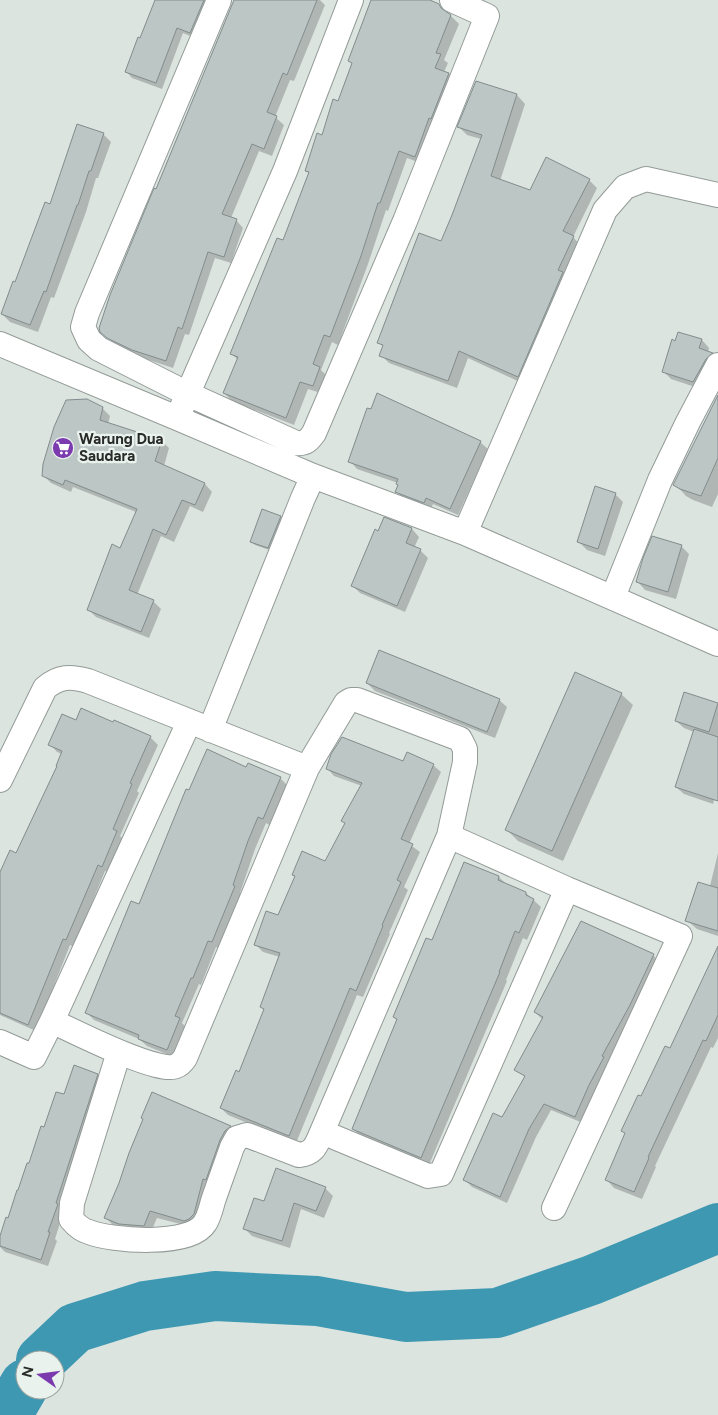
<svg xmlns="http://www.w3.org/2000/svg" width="718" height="1415" font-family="Figtree,sans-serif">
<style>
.shadow{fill:#0003}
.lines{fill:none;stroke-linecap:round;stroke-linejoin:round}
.river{stroke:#3f98b1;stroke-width:50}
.building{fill:#bcc6c5;stroke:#838c8c}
.minor-casing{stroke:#939b97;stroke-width:26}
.minor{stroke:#fff;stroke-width:24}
.labels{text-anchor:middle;stroke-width:4.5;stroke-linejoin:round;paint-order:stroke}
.poi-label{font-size:15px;font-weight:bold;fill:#282b2a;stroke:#e9f2ed;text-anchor:start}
</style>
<rect width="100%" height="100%" fill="#dce4e0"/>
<path class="shadow" d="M155,0H205L207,2L195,38L183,33L162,89L132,78L126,71L141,39Z
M243,0H320L325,5L294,81L290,80L275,117L284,125L272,156L259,151L231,218L236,220L243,228L231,263L215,258L189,335L185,334L173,368L140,357L116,345L109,339L156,191Z
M373,0H426L438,5L451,16L459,24L444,60L448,63L444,72L449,74L457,82L423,164L407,158L388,211L386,210L368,264L338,345L332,342L321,370L327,376L321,393L308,389L294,425L232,401L224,393L238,360L231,353L284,242L310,174L306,171L339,102L353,65L350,61Z
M476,83L517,95L525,104L500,181L530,192L589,180L597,188L573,237L581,246L526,385L468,358L457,388L389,363L381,355L384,347L379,343L442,242L481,139L467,135L459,127Z
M103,134L111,142L98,178H96L86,212L54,298L51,297L38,332L10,322L2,314L51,206Z
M702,340L709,348L708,352L712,354L718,360L701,389L671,379L663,371L676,342Z
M718,397V494L712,507L693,500L686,496L675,484Z
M102,408L110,416L108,424L162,441L169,448L164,466L205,484L212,492L203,512L190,506L174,542L161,536L137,595L153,601L161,609L149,638L96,617L88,609L121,549L136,512L73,487L71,492L51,483L43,475Z
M480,442L488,449L458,515L433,504L431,509L404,499L397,492L400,485L398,483L357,469L350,461Z
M615,494L623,502L605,556L587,550L579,542Z
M280,517L284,521L272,551L255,545L251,542Z
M385,519L412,529L419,537L414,548L421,551L428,558L405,612L360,593L352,585Z
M681,546L689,554L676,599L645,590L638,582Z
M367,683L499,700L507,707L495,738L375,691Z
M685,693L718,704V787L713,804L684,794L676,787L694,732L684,728L676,721Z
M621,694L633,705L563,861L518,841L506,829Z
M76,722L150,737L158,745L137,791L139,793L120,836L123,839L109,873L105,871L74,947L70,945L36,1031L0,1015V876L17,855L58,767L62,754L57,752L50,744Z
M404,763L433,765L441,772L409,844L420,852L404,887L408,890L389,933L390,934L363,997L357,995L296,1143L228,1115L221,1108L240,1074L265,1011L261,1007L280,957L263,952L255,944L278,916L296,877L293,875L326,863L346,824L343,821L362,786L334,776L327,768Z
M247,768L280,778L288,786L271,826L266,823L255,849L240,893L242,895L219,949L216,947L201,985L199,984L182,1023L186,1027L174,1057L147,1046L139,1039L94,1020L86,1012L140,906L190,792Z
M718,853V936L697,929L689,922L710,886Z
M465,864L499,877L506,884L526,893L541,907L527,940L523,938L506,980L507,981L429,1165L361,1136L353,1129L397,1020L394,1017L433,942Z
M653,955L660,963L583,1123L551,1110L536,1137L507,1203L472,1187L465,1180L502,1119L526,1078L516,1069L543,1020L535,1012Z
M718,975V1038L713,1048L711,1047L655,1166L656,1167L642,1199L614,1188L607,1180L642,1098Z
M97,1075L104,1082L55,1239L57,1241L48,1266L5,1252L0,1247V1240L18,1191L44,1129L64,1096Z
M153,1094L231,1127L237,1134L192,1227L157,1218L151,1232L127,1231L113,1225L106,1218Z
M325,1188L333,1196L324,1218L301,1209L290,1248L252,1236L245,1229L264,1202Z"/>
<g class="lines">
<path class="river" d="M41,1360L75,1328L145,1306L215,1296L317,1301L406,1317L497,1313L592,1280L718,1228
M7,1415L25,1384"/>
</g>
<path class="building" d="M155,0H204L190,33L177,28L156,83L125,72L138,37L140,38Z
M234,0H317L287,75L283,73L267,112L277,116L264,149L252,144L222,214L237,219L224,257L208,252L182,329L178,327L166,361L132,350L107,338L100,332L99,328L110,295L154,188L156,189Z
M371,0H430L439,4L441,8L451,15L436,53L441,54L435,68L449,73L431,119L429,118L415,157L399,151L380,203H378L361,256L330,337L324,335L313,364L320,367L313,386L300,382L286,418L223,393L238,357L230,354L277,238L283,240L309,172L305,171L317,133L322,135L333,99L338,101L352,63L348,61Z
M476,81L517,94L491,176L530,190L546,157L590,179L563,231L574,236L558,270L563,272L518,377L459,351L448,381L379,356L383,345L377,343L419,233L441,241L452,215L482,135L457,127Z
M77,124L104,133L91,171H89L78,205H77L46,292L44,291L30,325L1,314L13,281L15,282L45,202L50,204Z
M678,332L702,339L699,348L713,353L706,359L693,382L662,372L672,339L675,341Z
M377,393L481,441L450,509L426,498L424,503L395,492L398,485L396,484L398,479L348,462L367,408L371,409Z
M718,395V458L701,496L680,489L673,485Z
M87,399L103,407L100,420L162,440L155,461L205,483L195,505L182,500L166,535L153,529L129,590L154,600L141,632L87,610L112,544L120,548L137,509L65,480L63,485L42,476L43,464L54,427L66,400Z
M595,486L616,493L598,549L577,542Z
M262,509L281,516L268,548L250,542Z
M384,517L412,528L406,543L421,549L397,606L351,586L375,529L378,531Z
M652,536L682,545L668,592L636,582L643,558Z
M379,650L500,699L487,732L366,683Z
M575,672L622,693L552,851L505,830Z
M684,692L718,703L709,732L675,721Z
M81,708L113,722L114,720L151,736L130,783L132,784L113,829L117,831L102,867L98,865L66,940L63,939L28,1025L0,1013V872L10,850L16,853L57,766H56L62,751L48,745L62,714L76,720Z
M694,729L718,737V801L675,787Z
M342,737L403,761L407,752L434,764L401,839L413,844L397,880L401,882L382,925L383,926L356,991L350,988L289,1136L220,1108L236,1070L239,1072L264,1009L260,1007L280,953L254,945L266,911L278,915L295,876L292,875L302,851L325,861L345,823L341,821L362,783L326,769L331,754Z
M207,749L246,767L248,763L281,777L263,819L258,817L248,841L233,885L235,886L212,942L208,941L193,978H191L175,1016L180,1018L167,1050L138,1039L139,1035L85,1013L131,901L139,904L186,789L189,790Z
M464,862L499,876L498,880L526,892V895L534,899L519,933L515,931L499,972H500L421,1158L352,1129L397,1019L393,1017L426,938L432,940Z
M698,882L718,888V931L685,921Z
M581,921L654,954L630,1005L602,1056L604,1057L589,1085L575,1117L544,1104L529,1129L500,1197L463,1180L493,1113L502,1117L525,1076L514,1070L543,1017L534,1012Z
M718,946V1015L706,1041L703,1040L670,1110L648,1157L649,1158L634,1192L605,1180L625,1133L621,1131L638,1095L641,1096L665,1046L670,1048Z
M74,1065L98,1074L56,1203L58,1204L48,1232H50L41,1260L0,1246V1236L6,1217L8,1218L17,1190H18L27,1163H29L41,1126L44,1127L56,1092L64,1094Z
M152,1092L231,1126L225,1131L220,1140L206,1180L203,1179L194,1214L189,1219L184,1221L150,1211L144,1226L119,1224L104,1218L119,1183L129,1153L143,1119L141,1118Z
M276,1168L326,1187L316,1211L294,1203L282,1241L243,1229L254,1198L264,1201Z"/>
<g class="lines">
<g class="minor-casing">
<path id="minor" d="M219,0L87,313L83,327L89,340L99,349L188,394L296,443C306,444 309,440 314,433L405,221L487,16L452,0
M0,344L177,418L313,476L465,533L718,644
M182,407L285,171L351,0
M465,533L605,210L625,187L646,179L718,195
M613,597L660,480L688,422L718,365
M210,730L303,498L313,476
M0,780L45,688C59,676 71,676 88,681L307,768L346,703L351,700H357L460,739L465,749V762L449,836L567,889L680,936L554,1208
M52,1021C71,1030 160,1075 176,1066C179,1065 183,1061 185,1058L307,768
M0,1042L34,1057L52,1021L189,722
M119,1052L72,1203L71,1219C76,1225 81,1230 89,1232C112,1241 190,1247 205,1223C209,1217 211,1208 213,1201C219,1183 226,1165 232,1147L237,1138L247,1135L299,1155C315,1153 316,1145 322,1132L428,1176L441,1174L567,889
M322,1132L449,836"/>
</g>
<use href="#minor" class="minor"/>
</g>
<defs>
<g id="supermarket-disc" transform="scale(1.125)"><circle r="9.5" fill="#7b3aae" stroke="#e9f2ed"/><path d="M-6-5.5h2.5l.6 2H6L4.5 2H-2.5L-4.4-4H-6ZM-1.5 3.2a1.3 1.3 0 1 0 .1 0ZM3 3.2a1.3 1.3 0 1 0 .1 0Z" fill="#fff"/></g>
</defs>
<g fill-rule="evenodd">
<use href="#supermarket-disc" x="63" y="448"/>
</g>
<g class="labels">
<g class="poi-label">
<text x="79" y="444">Warung Dua<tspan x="79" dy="17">Saudara</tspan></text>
</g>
</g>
<g transform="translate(40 1375) rotate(284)"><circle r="24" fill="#e9f2ed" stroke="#9ca29f"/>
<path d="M0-4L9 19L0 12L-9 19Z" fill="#7b3aae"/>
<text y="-8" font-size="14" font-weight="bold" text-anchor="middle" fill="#282b2a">N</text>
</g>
</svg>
